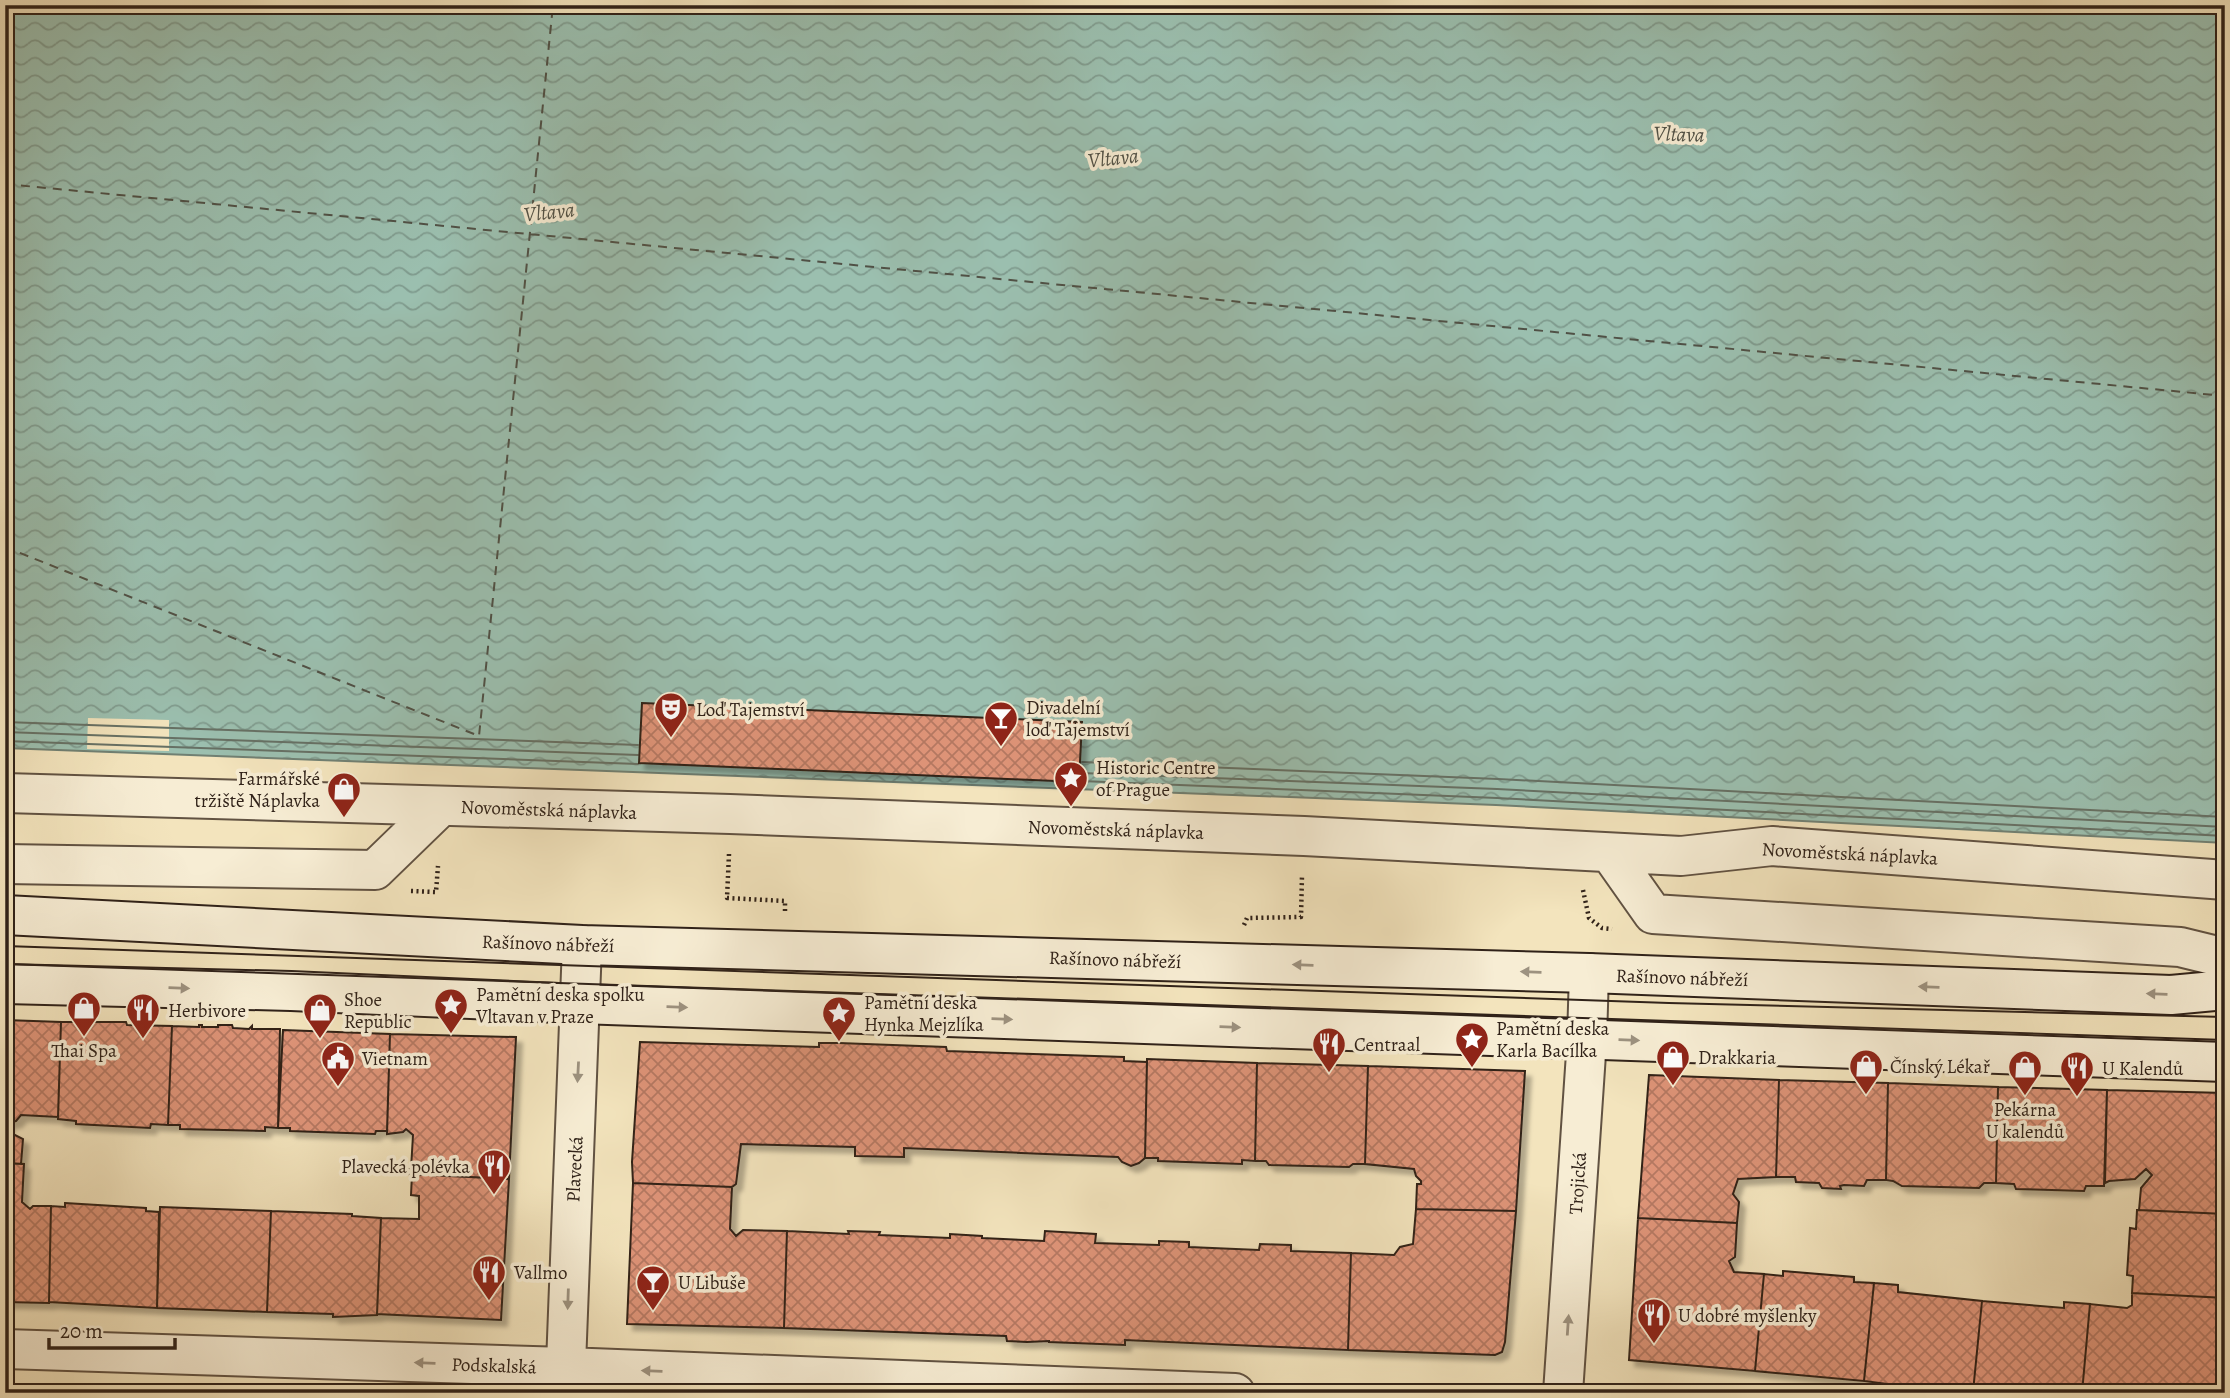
<svg xmlns="http://www.w3.org/2000/svg" width="2230" height="1398" font-family="Alegreya,serif">
<style>
.water{fill:url(#water-waves);stroke:#708073;stroke-width:2}
.pier{fill:#f3e4bd}
.lines{fill:none;stroke-linecap:round;stroke-linejoin:round}
.shore{stroke:#667064;stroke-width:2}
.ferry{stroke:#505146;stroke-width:2;stroke-dasharray:9 7;stroke-linecap:butt}
.building{fill:url(#building-cross-hatch);stroke:#302219;stroke-width:2;filter:url(#shadow)}
.street-casing{stroke:#615242;stroke-width:42}
.secondary-casing{stroke:#302219;stroke-width:42}
.path{stroke:#302219;stroke-width:4.5;stroke-dasharray:2 3.5;stroke-linecap:butt}
.street{stroke:#f7edd4;stroke-width:38}
.secondary{stroke:#f7edd4;stroke-width:38}
.tram{stroke:#302219;stroke-width:2}
.oneway{fill:#9d9280}
.labels{text-anchor:middle;stroke-width:7;stroke-linejoin:round;paint-order:stroke}
.poi-label{font-size:19px;fill:#302219;stroke:#f7edd4;text-anchor:start}
.street-label{font-size:19px;fill:#302219;stroke:#f7edd4}
.water-label{font-size:21px;font-style:italic;fill:#505146;stroke:#f7edd4}
</style>
<defs>
<pattern id="water-waves" width="16" height="10" patternUnits="userSpaceOnUse" patternTransform="scale(1.75)"><rect width="16" height="10" fill="#9bbfaf"/><path d="M0 5q4-4 8 0t8 0" fill="none" stroke="#7f9b8e"/></pattern>
<pattern id="building-cross-hatch" width="8" height="8" patternUnits="userSpaceOnUse" patternTransform="scale(1.75)"><rect width="8" height="8" fill="#dd9377"/><path d="M0 0l8 8M0 8l8-8" fill="none" stroke="#b47861"/></pattern>
<filter id="shadow"><feDropShadow dx="6" dy="6" stdDeviation="2" flood-color="#0004"/></filter>
</defs>
<rect width="100%" height="100%" fill="#f3e4bd"/>
<filter id="stains"><feTurbulence type="fractalNoise" baseFrequency=".00286" numOctaves="4"/><feColorMatrix values="0 0 0 0 .2 0 0 0 0 .09 0 0 0 0 .02 0 0 0 .5 -.17"/></filter>
<radialGradient id="worn" r=".72"><stop offset=".6" stop-color="#630" stop-opacity="0"/><stop offset="1" stop-color="#630" stop-opacity=".3"/></radialGradient>
<path class="water" d="M5,5H2225V843L1496,805L5,748Z"/>
<path class="pier" d="M88,718L169,720V751L87,749Z"/>
<g class="lines">
<path class="shore" d="M5,722L638,745
M5,732L638,755
M5,741L638,764
M1082,762L1498,779L2225,817
M1081,773L1497,789L2225,827
M1081,781L1497,798L2225,836"/>
<path class="ferry" d="M5,184L2225,396
M5,547L479,736L553,5"/>
</g>
<path class="building" d="M642,703L1082,722L1079,782L639,763Z
M5,1020L61,1022L58,1117L21,1115L16,1121L7,1123V1131L23,1139L21,1164L5,1163Z
M61,1022H126L127,1025L172,1026L168,1125L151,1124L150,1128L76,1124V1121L58,1119Z
M199,1025H202V1027H218V1025H232L233,1028L249,1029L252,1026V1029H280L278,1128L265,1127V1131L180,1129V1125H168L172,1026L199,1027Z
M283,1030L390,1034L387,1131H376L375,1134L290,1131V1128H278Z
M390,1034L516,1037L509,1179L408,1174V1169H411L413,1135L406,1129L403,1132L387,1134Z
M640,1042L819,1047V1043H839L946,1047L947,1051L1124,1057V1061L1147,1062L1145,1158L1139,1163L1131,1166L1122,1162L1118,1157L904,1148V1157L855,1156V1147L741,1144L736,1184L732,1187L633,1183L632,1162Z
M1147,1059L1257,1063L1255,1161L1242,1160V1164L1158,1161V1158H1145Z
M1257,1063L1368,1066L1365,1164H1353L1349,1167L1269,1165L1266,1161H1255Z
M1368,1066L1525,1071L1516,1211L1416,1209L1417,1184H1421V1181L1416,1176L1414,1169L1365,1164Z
M1649,1075L1779,1080L1776,1177L1738,1179L1733,1194L1739,1202L1737,1223L1638,1218Z
M1779,1080L1888,1083L1886,1180H1867L1864,1186L1844,1185L1840,1186L1841,1189L1822,1188L1819,1183L1796,1182L1795,1177H1776Z
M1888,1083L1998,1087L1996,1183H1984L1979,1188L1902,1186L1893,1181L1886,1180Z
M1998,1087L2107,1090L2104,1186H2086L2084,1191L2016,1189L2014,1184L1996,1183Z
M2107,1090L2225,1093V1214L2139,1210L2141,1188L2152,1175L2146,1169L2135,1179L2109,1181L2105,1183Z
M5,1163L24,1164L22,1202L30,1209L33,1206H51L49,1303L5,1302Z
M412,1174L509,1179L501,1320L377,1314L381,1218L419,1219V1196L411,1195Z
M633,1183L732,1187L730,1229L736,1236L743,1230L787,1231L784,1328L627,1324Z
M65,1203L146,1208V1211L159,1212L157,1308L49,1302L51,1206L65,1207Z
M160,1207L271,1211L267,1312L157,1308Z
M1416,1209L1516,1211L1505,1342L1502,1352L1495,1355L1348,1350L1351,1253L1394,1255L1400,1247L1413,1244Z
M2137,1210L2225,1214V1298L2132,1293L2133,1276L2127,1275L2130,1228L2136,1229Z
M271,1211L352,1214V1216L381,1218L377,1315L333,1317V1314L267,1312Z
M1638,1218L1737,1223L1735,1257L1729,1261L1734,1272L1764,1274L1755,1371L1629,1360Z
M787,1231L849,1234L848,1231L880,1232L879,1235L950,1238V1234L982,1236V1238L1044,1241L1045,1231L1096,1234L1095,1243L1159,1245V1241L1189,1242V1247L1259,1250L1260,1244L1291,1245V1251L1351,1253L1348,1350L1125,1340V1345L1049,1342V1341L1027,1342L1007,1341L1006,1336L784,1328Z
M1783,1271L1854,1277V1282L1874,1283L1864,1381L1755,1371L1764,1274L1783,1276Z
M1874,1283L1898,1285V1292L1982,1301L1973,1392L1918,1387V1388L1864,1381Z
M2132,1293L2225,1298V1393H2082L2090,1304L2127,1308L2132,1305Z
M1982,1301L2064,1308V1302L2090,1304L2082,1393L1973,1392Z"/>
<g class="lines">
<g class="street-casing">
<path id="street" d="M5,793L730,814L1304,836L1681,856L1772,846L2225,880
M1610,853L1653,914L2180,947L2225,958
M5,864L375,870L441,806
M5,1349L566,1367L1235,1393
M565,1391L582,945
M1563,1393L1587,1039L1589,973"/>
</g>
<g class="secondary-casing">
<path id="secondary" d="M5,915L582,945L1589,973L2171,995L2225,990
M5,984L291,991L580,1004L2225,1062"/>
</g>
<path class="path" d="M729,854L727,898L785,901V911
M1583,890L1589,918L1602,928L1612,929
M411,891L436,892L438,866
M1244,925L1247,918L1301,917L1302,875"/>
<use href="#street" class="street"/>
<use href="#secondary" class="secondary"/>
<path class="tram" d="M5,946L1669,1003L2225,1017
M5,964L2225,1040"/>
</g>
<defs><path id="oneway-solid" d="M-6-.8H1V-3.2L6.5 0L1 3.2V.8H-6Z" transform="scale(1.75)"/></defs>
<g class="oneway">
<use href="#oneway-solid" transform="translate(1303 965) rotate(-178)"/>
<use href="#oneway-solid" transform="translate(1531 972) rotate(-178)"/>
<use href="#oneway-solid" transform="translate(1929 987) rotate(-178)"/>
<use href="#oneway-solid" transform="translate(179 988) rotate(2)"/>
<use href="#oneway-solid" transform="translate(2157 994) rotate(-178)"/>
<use href="#oneway-solid" transform="translate(677 1007) rotate(2)"/>
<use href="#oneway-solid" transform="translate(1002 1019) rotate(2)"/>
<use href="#oneway-solid" transform="translate(1230 1027) rotate(2)"/>
<use href="#oneway-solid" transform="translate(1629 1040) rotate(2)"/>
<use href="#oneway-solid" transform="translate(578 1072) rotate(93)"/>
<use href="#oneway-solid" transform="translate(568 1299) rotate(92)"/>
<use href="#oneway-solid" transform="translate(1568 1325) rotate(-86)"/>
<use href="#oneway-solid" transform="translate(425 1363) rotate(-178)"/>
<use href="#oneway-solid" transform="translate(652 1371) rotate(-178)"/>
</g>
<defs>
<g id="theatre-pin" transform="scale(1.75)"><path d="M0 17L-7.5 6A9.5 9.5 0 1 1 7.5 6Z" fill="#8f2418" stroke="#f7edd4"/><path d="M-5-5.5Q0-4 5-5.5V0Q5 5 0 6Q-5 5-5 0ZM-3.3-2.5H-1v1.5H-3.3ZM1-2.5H3.3v1.5H1ZM-2.8 1Q0 5.5 2.8 1Z" fill="#fff"/></g>
<g id="bar-pin" transform="scale(1.75)"><path d="M0 17L-7.5 6A9.5 9.5 0 1 1 7.5 6Z" fill="#8f2418" stroke="#f7edd4"/><path d="M-6-5H6L.8 .8V4.5H3.5V6h-7V4.5H-.8V.8Z" fill="#fff"/></g>
<g id="sight-pin" transform="scale(1.75)"><path d="M0 17L-7.5 6A9.5 9.5 0 1 1 7.5 6Z" fill="#8f2418" stroke="#f7edd4"/><path d="M0-6L1.8-2.2L6-1.7L2.9 1.2L3.7 5.4L0 3.3L-3.7 5.4L-2.9 1.2L-6-1.7L-1.8-2.2Z" fill="#fff"/></g>
<g id="shop-pin" transform="scale(1.75)"><path d="M0 17L-7.5 6A9.5 9.5 0 1 1 7.5 6Z" fill="#8f2418" stroke="#f7edd4"/><path d="M-5-2.5h2.3a2.7 3.5 0 0 1 5.4 0H5L5.5 6h-11ZM-1.5-2.5h3a1.5 2.3 0 0 0-3 0Z" fill="#fff"/></g>
<g id="restaurant-pin" transform="scale(1.75)"><path d="M0 17L-7.5 6A9.5 9.5 0 1 1 7.5 6Z" fill="#8f2418" stroke="#f7edd4"/><path d="M-5-6h1v4h1v-4h1v4h1v-4h1v5L-1.5 .5V6h-2V.5L-5-1ZM5-6V6H3V1.5H1.5Q1.5-4 5-6Z" fill="#fff"/></g>
<g id="civic-pin" transform="scale(1.75)"><path d="M0 17L-7.5 6A9.5 9.5 0 1 1 7.5 6Z" fill="#8f2418" stroke="#f7edd4"/><path d="M-.6-6.5H3V-4.5H.6V-3L4-1V1h2V6H-6V1h2V-1L-.6-3ZM-1.2 2.5V6h2.4V2.5Z" fill="#fff"/></g>
</defs>
<g fill-rule="evenodd">
<use href="#theatre-pin" x="671" y="709"/>
<use href="#bar-pin" x="1001" y="718"/>
<use href="#sight-pin" x="1071" y="778"/>
<use href="#shop-pin" x="344" y="789"/>
<use href="#sight-pin" x="451" y="1005"/>
<use href="#shop-pin" x="84" y="1008"/>
<use href="#restaurant-pin" x="143" y="1010"/>
<use href="#shop-pin" x="320" y="1010"/>
<use href="#sight-pin" x="839" y="1013"/>
<use href="#sight-pin" x="1472" y="1039"/>
<use href="#restaurant-pin" x="1329" y="1044"/>
<use href="#shop-pin" x="1673" y="1057"/>
<use href="#civic-pin" x="338" y="1058"/>
<use href="#shop-pin" x="1866" y="1066"/>
<use href="#shop-pin" x="2025" y="1067"/>
<use href="#restaurant-pin" x="2077" y="1068"/>
<use href="#restaurant-pin" x="494" y="1166"/>
<use href="#restaurant-pin" x="489" y="1272"/>
<use href="#bar-pin" x="653" y="1282"/>
<use href="#restaurant-pin" x="1654" y="1315"/>
</g>
<g class="labels">
<g class="poi-label">
<text x="1026" y="714">Divadelní<tspan x="1026" dy="22">loď Tajemství</tspan></text>
<text x="696" y="716">Loď Tajemství</text>
<text x="1096" y="774">Historic Centre<tspan x="1096" dy="22">of Prague</tspan></text>
<text x="320" y="785" text-anchor="end">Farmářské<tspan x="320" dy="22">tržiště Náplavka</tspan></text>
<text x="476" y="1001">Pamětní deska spolku<tspan x="476" dy="22">Vltavan v Praze</tspan></text>
<text x="344" y="1006">Shoe<tspan x="344" dy="22">Republic</tspan></text>
<text x="864" y="1009">Pamětní deska<tspan x="864" dy="22">Hynka Mejzlíka</tspan></text>
<text x="168" y="1017">Herbivore</text>
<text x="1496" y="1035">Pamětní deska<tspan x="1496" dy="22">Karla Bacílka</tspan></text>
<text x="1354" y="1051">Centraal</text>
<text x="84" y="1057" text-anchor="middle">Thai Spa</text>
<text x="1698" y="1064">Drakkaria</text>
<text x="362" y="1065">Vietnam</text>
<text x="1890" y="1073">Čínský Lékař</text>
<text x="2102" y="1075">U Kalendů</text>
<text x="2025" y="1116" text-anchor="middle">Pekárna<tspan x="2025" dy="22">U kalendů</tspan></text>
<text x="470" y="1173" text-anchor="end">Plavecká polévka</text>
<text x="514" y="1279">Vallmo</text>
<text x="678" y="1289">U Libuše</text>
<text x="1678" y="1322">U dobré myšlenky</text>
</g>
<g class="street-label">
<text transform="translate(549 809) rotate(2)" y="7">Novoměstská náplavka</text>
<text transform="translate(1116 829) rotate(2)" y="7">Novoměstská náplavka</text>
<text transform="translate(1850 853) rotate(3)" y="7">Novoměstská náplavka</text>
<text transform="translate(548 943) rotate(2)" y="7">Rašínovo nábřeží</text>
<text transform="translate(1115 959) rotate(2)" y="7">Rašínovo nábřeží</text>
<text transform="translate(1682 977) rotate(2)" y="7">Rašínovo nábřeží</text>
<text transform="translate(574 1169) rotate(-87)" y="7">Plavecká</text>
<text transform="translate(1577 1183) rotate(-86)" y="7">Trojická</text>
<text transform="translate(494 1365) rotate(2)" y="7">Podskalská</text>
</g>
<g class="water-label">
<text transform="translate(1679 134) rotate(2)" y="7">Vltava</text>
<text transform="translate(1113 158) rotate(-6)" y="7">Vltava</text>
<text transform="translate(549 212) rotate(-6)" y="7">Vltava</text>
</g>
</g>
<rect width="2230" height="1398" fill="none" stroke="#f3e4bd" stroke-width="28"/>
<rect x="7" y="7" width="2216" height="1384" fill="none" stroke="#302219" stroke-width="3.5"/>
<rect x="14" y="14" width="2202" height="1370" fill="none" stroke="#302219" stroke-width="2"/>
<path d="M49 1338v10h126v-10" fill="none" stroke="#302219" stroke-width="3.5"/>
<text x="60" y="1338" font-size="21" fill="#302219" stroke="#f7edd4" stroke-width="5" paint-order="stroke">20 m</text>
<rect width="100%" height="100%" filter="url(#stains)"/>
<rect width="100%" height="100%" fill="url(#worn)"/>
</svg>
